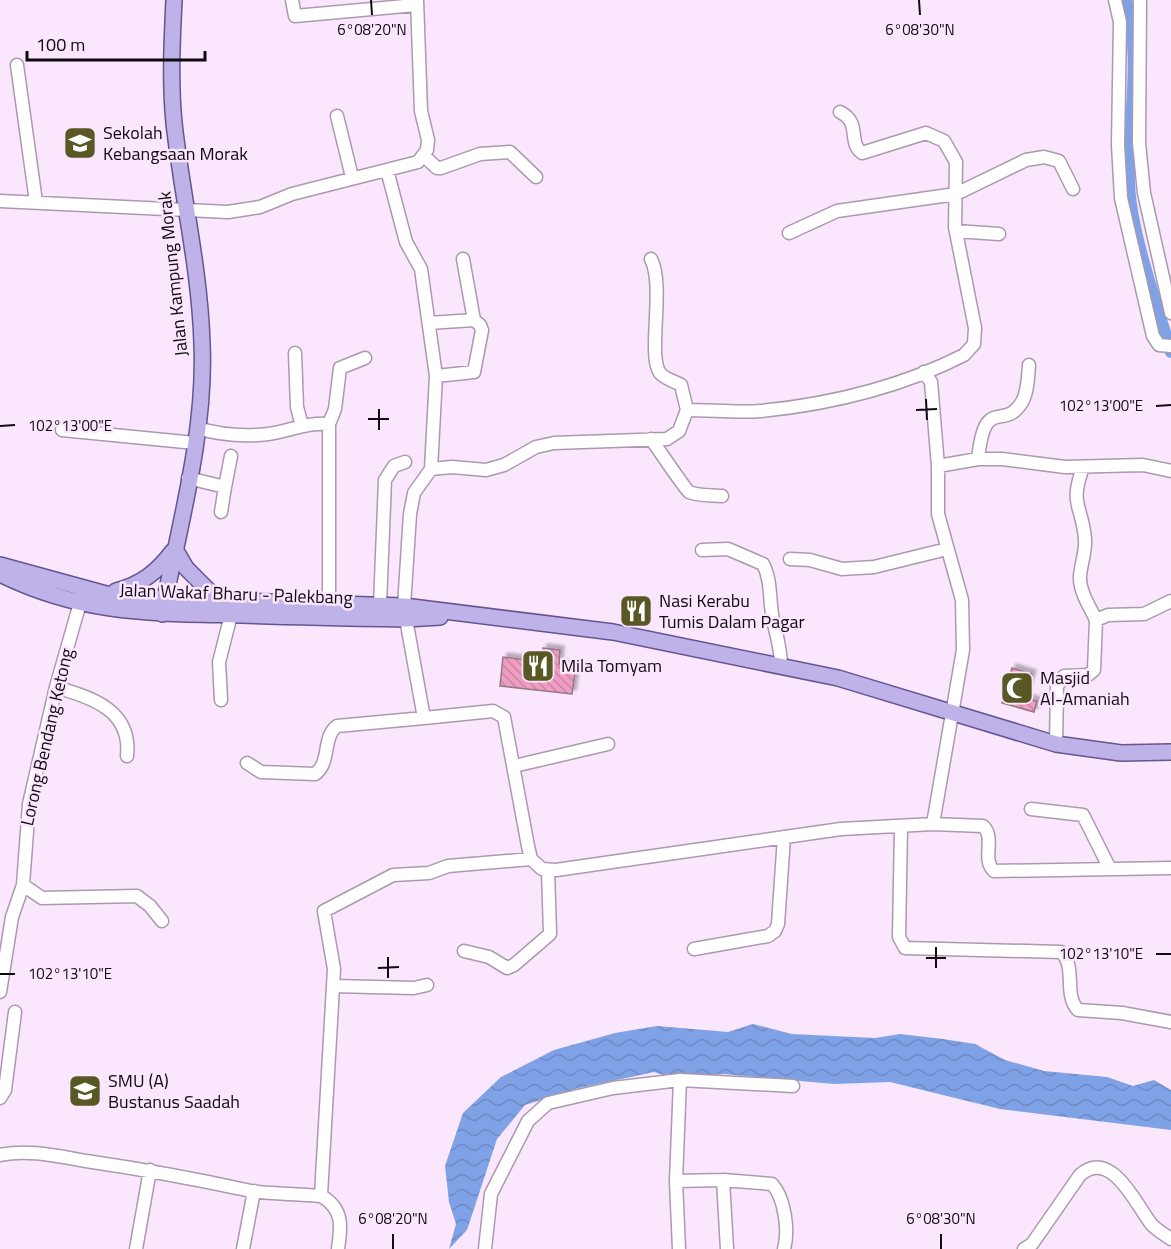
<svg xmlns="http://www.w3.org/2000/svg" width="1171" height="1249" font-family="'Titillium Web',sans-serif">
<style>
.water{fill:url(#water-waves)}
.lines{fill:none;stroke-linecap:round;stroke-linejoin:round}
.canal{stroke:#7fa2e6;stroke-width:12}
.building{fill:url(#building-back-hatch);stroke:#927883;stroke-width:1.5;filter:url(#shadow)}
.minor-casing{stroke:#ab99ae;stroke-width:15}
.major-casing{stroke:#645593;stroke-width:18}
.minor{stroke:#fff;stroke-width:12}
.major{stroke:#beb2e8;stroke-width:15}
.ticks{fill:none;stroke:#100a11;stroke-width:2}
.labels{text-anchor:middle;stroke-width:5;stroke-linejoin:round;paint-order:stroke}
.poi-label{font-size:18px;fill:#100a11;stroke:#fae7fd;text-anchor:start}
.street-label{font-size:18px;fill:#100a11;stroke:#fae7fd}
.ticks-label{font-size:15px;text-anchor:middle;fill:#100a11;stroke:#fae7fd;stroke-width:5;stroke-linejoin:round;paint-order:stroke}
</style>
<defs>
<pattern id="water-waves" width="16" height="10" patternUnits="userSpaceOnUse" patternTransform="scale(1.5)"><rect width="16" height="10" fill="#7fa2e6"/><path d="M0 5q4-4 8 0t8 0" fill="none" stroke="#6d8ac4"/></pattern>
<pattern id="building-back-hatch" width="6" height="6" patternUnits="userSpaceOnUse" patternTransform="scale(1.5)"><rect width="6" height="6" fill="#ef9dc3"/><path d="M-1 5l2 2M0 0l6 6M5-1l2 2" fill="none" stroke="#cc86a6"/></pattern>
<filter id="shadow"><feDropShadow dx="4" dy="-4" stdDeviation="1.5" flood-color="#0004"/></filter>
</defs>
<rect width="100%" height="100%" fill="#fae7fd"/>
<path class="water" d="M753,1024L792,1034L875,1038L900,1034L943,1039L975,1044L1005,1060L1044,1071L1107,1077L1133,1086L1154,1080L1171,1090V1130L1000,1109L890,1082L834,1084L724,1074L672,1078L654,1072L575,1089L525,1105L497,1139L467,1230L449,1249L456,1224L449,1202L445,1166L463,1113L501,1077L554,1050L615,1033L657,1026L728,1032Z"/>
<g class="lines">
<path class="canal" d="M1126,0C1142,57 1128,120 1129,179C1129,228 1157,304 1171,352"/>
</g>
<path class="building" d="M543,648L560,650L559,664L576,666L572,694L500,686L503,657L542,662Z
M1012,668L1032,674L1025,698L1037,701L1034,712L1002,703Z"/>
<g class="lines">
<g class="minor-casing">
<path id="minor" d="M292,0L295,16L416,5
M1115,0L1120,22L1118,145L1121,198L1153,336L1159,345L1171,346
M1140,0L1139,143L1144,193L1171,313
M17,65L36,202
M337,116L352,177
M424,156L437,168H441L480,154L510,152L536,177
M387,170L406,242L421,269L436,376L431,469L414,493L410,514L404,606
M0,201L228,212L260,207L292,194L418,162L427,150L428,140L421,111L417,0
M956,231L999,234
M789,233L837,211L956,194L1026,160L1044,157L1059,161L1073,189
M651,259C665,286 647,356 660,373C665,379 674,381 681,385L687,410
M429,323L474,320L463,259
M295,353L297,407L302,426
M924,372L931,382L938,466L978,459H1002L1065,467L1143,465L1171,471
M436,376L474,372L482,330L480,325L474,320
M329,424L335,409L340,368L365,358
M197,428C221,435 243,437 268,434C289,431 308,422 329,424V604
M62,430L195,443
M651,439C657,447 685,489 689,492C698,496 712,495 722,496
M978,459C985,393 1003,433 1022,402C1028,392 1028,376 1029,365
M1083,467C1069,506 1082,504 1085,539C1086,552 1081,563 1080,576C1079,591 1090,607 1096,620
M431,469L452,467L486,470L504,465L536,447L554,443L667,439L679,431L687,410C711,410 737,413 761,411C831,404 901,387 964,355L974,344L975,328L955,227L956,162L944,141L926,133L862,153C847,142 862,123 840,112
M188,478L225,487L231,456
M221,512L225,487
M702,550L728,549L763,564C772,581 769,602 773,620C777,637 781,649 781,666
M790,559L810,560L842,569L874,567L947,549
M380,605L385,480L394,466L405,462
M406,619L424,718L493,711L504,717L528,846L531,859L542,869L556,870L841,829L933,824L963,650L962,600L938,514V466
M56,687C92,698 132,710 127,756
M221,700L219,662L231,615
M1056,744L1057,686L1064,676L1088,675L1094,670L1096,620L1108,615L1144,614L1171,601
M247,763L261,772L315,774C331,763 322,737 337,726L424,718
M514,766L608,744
M1031,809L1083,815L1110,869
M933,824L983,826C996,838 981,859 994,871L1171,868
M901,828L899,937L905,948L1061,952C1077,966 1063,995 1078,1010L1122,1013L1171,1022
M23,885L42,898L137,896L150,906L162,921
M694,949L768,936L775,931L778,924L784,837
M464,951L489,957L507,968L514,965L550,934L548,870
M333,986L414,988L427,985
M0,992L12,917L23,885L29,804L56,687L82,596
M680,1080L676,1181L723,1180L772,1184C785,1198 789,1231 784,1249
M0,1098L5,1090L15,1012
M0,1155C28,1149 57,1156 86,1161C141,1169 196,1179 251,1191C265,1194 318,1194 323,1197C344,1210 341,1228 338,1249
M723,1180L727,1249
M676,1181L679,1249
M321,1195L334,969L324,911L393,875L429,873L448,866L531,859
M136,1249L150,1170
M243,1249L254,1191
M485,1249L491,1194L528,1121L548,1103L613,1088L680,1080L793,1086
M1024,1249L1032,1244L1080,1175C1112,1147 1137,1207 1152,1225C1157,1230 1165,1235 1171,1239"/>
</g>
<g class="major-casing">
<path id="major" d="M175,549L186,568L218,600
M0,565L106,594L165,599L404,606L613,632L838,678L1056,744L1121,753L1171,752
M0,574C83,615 152,613 241,615C296,617 351,618 406,619L440,617
M116,591C142,584 157,572 173,551
M162,614C179,527 206,432 202,344C200,270 182,196 174,123C170,82 172,41 174,0"/>
</g>
<use href="#minor" class="minor"/>
<use href="#major" class="major"/>
</g>
<path class="ticks" d="M371,0L372,15M919,0L920,15M926,399L927,420M1156,406L1171,405M379,409V430M916,410L937,409M368,419H389M0,426L15,425M936,947V968M1156,954H1171M388,957V978M926,958H946M378,968L399,967M0,974H15M393,1234V1249M941,1234V1249"/>
<defs>
<g id="school-square" transform="scale(1.725)"><rect x="-9" y="-9" width="18" height="18" rx="4" fill="#595825" stroke="#fae7fd"/><path d="M0-5L7-2L0 1L-7-2ZM-4 1L0 2.5L4 1V4Q0 6-4 4Z" fill="#fff"/></g>
<g id="restaurant-square" transform="scale(1.725)"><rect x="-9" y="-9" width="18" height="18" rx="4" fill="#595825" stroke="#fae7fd"/><path d="M-5-6h1v4h1v-4h1v4h1v-4h1v5L-1.5 .5V6h-2V.5L-5-1ZM5-6V6H3V1.5H1.5Q1.5-4 5-6Z" fill="#fff"/></g>
<g id="mosque-square" transform="scale(1.725)"><rect x="-9" y="-9" width="18" height="18" rx="4" fill="#595825" stroke="#fae7fd"/><path d="M3.5-4.9A6 6 0 1 0 3.5 4.9A5 5 0 1 1 3.5-4.9Z" fill="#fff"/></g>
</defs>
<g fill-rule="evenodd">
<use href="#school-square" x="80" y="143"/>
<use href="#restaurant-square" x="636" y="611"/>
<use href="#restaurant-square" x="538" y="666"/>
<use href="#mosque-square" x="1017" y="688"/>
<use href="#school-square" x="85" y="1091"/>
</g>
<g class="labels">
<g class="poi-label">
<text x="103" y="139">Sekolah<tspan x="103" dy="21">Kebangsaan Morak</tspan></text>
<text x="659" y="607">Nasi Kerabu<tspan x="659" dy="21">Tumis Dalam Pagar</tspan></text>
<text x="561" y="672">Mila Tomyam</text>
<text x="1040" y="684">Masjid<tspan x="1040" dy="21">Al-Amaniah</tspan></text>
<text x="108" y="1087">SMU (A)<tspan x="108" dy="21">Bustanus Saadah</tspan></text>
</g>
<g class="street-label">
<text transform="translate(173 274) rotate(-96)" y="6">Jalan Kampung Morak</text>
<text transform="translate(236 594) rotate(2)" y="6">Jalan Wakaf Bharu - Palekbang</text>
<text transform="translate(47 737) rotate(-77)" y="6">Lorong Bendang Ketong</text>
</g>
</g>
<g class="ticks-label">
<text x="372" y="35">6°08'20"N</text>
<text x="920" y="35">6°08'30"N</text>
<text x="1101" y="411">102°13'00"E</text>
<text x="70" y="431">102°13'00"E</text>
<text x="1101" y="959">102°13'10"E</text>
<text x="70" y="979">102°13'10"E</text>
<text x="393" y="1224">6°08'20"N</text>
<text x="941" y="1224">6°08'30"N</text>
</g>
<path d="M27 51v9h178v-9" fill="none" stroke="#100a11" stroke-width="3"/>
<text x="36" y="51" font-size="18" fill="#100a11" stroke="#fae7fd" stroke-width="4.5" paint-order="stroke">100 m</text>
</svg>
